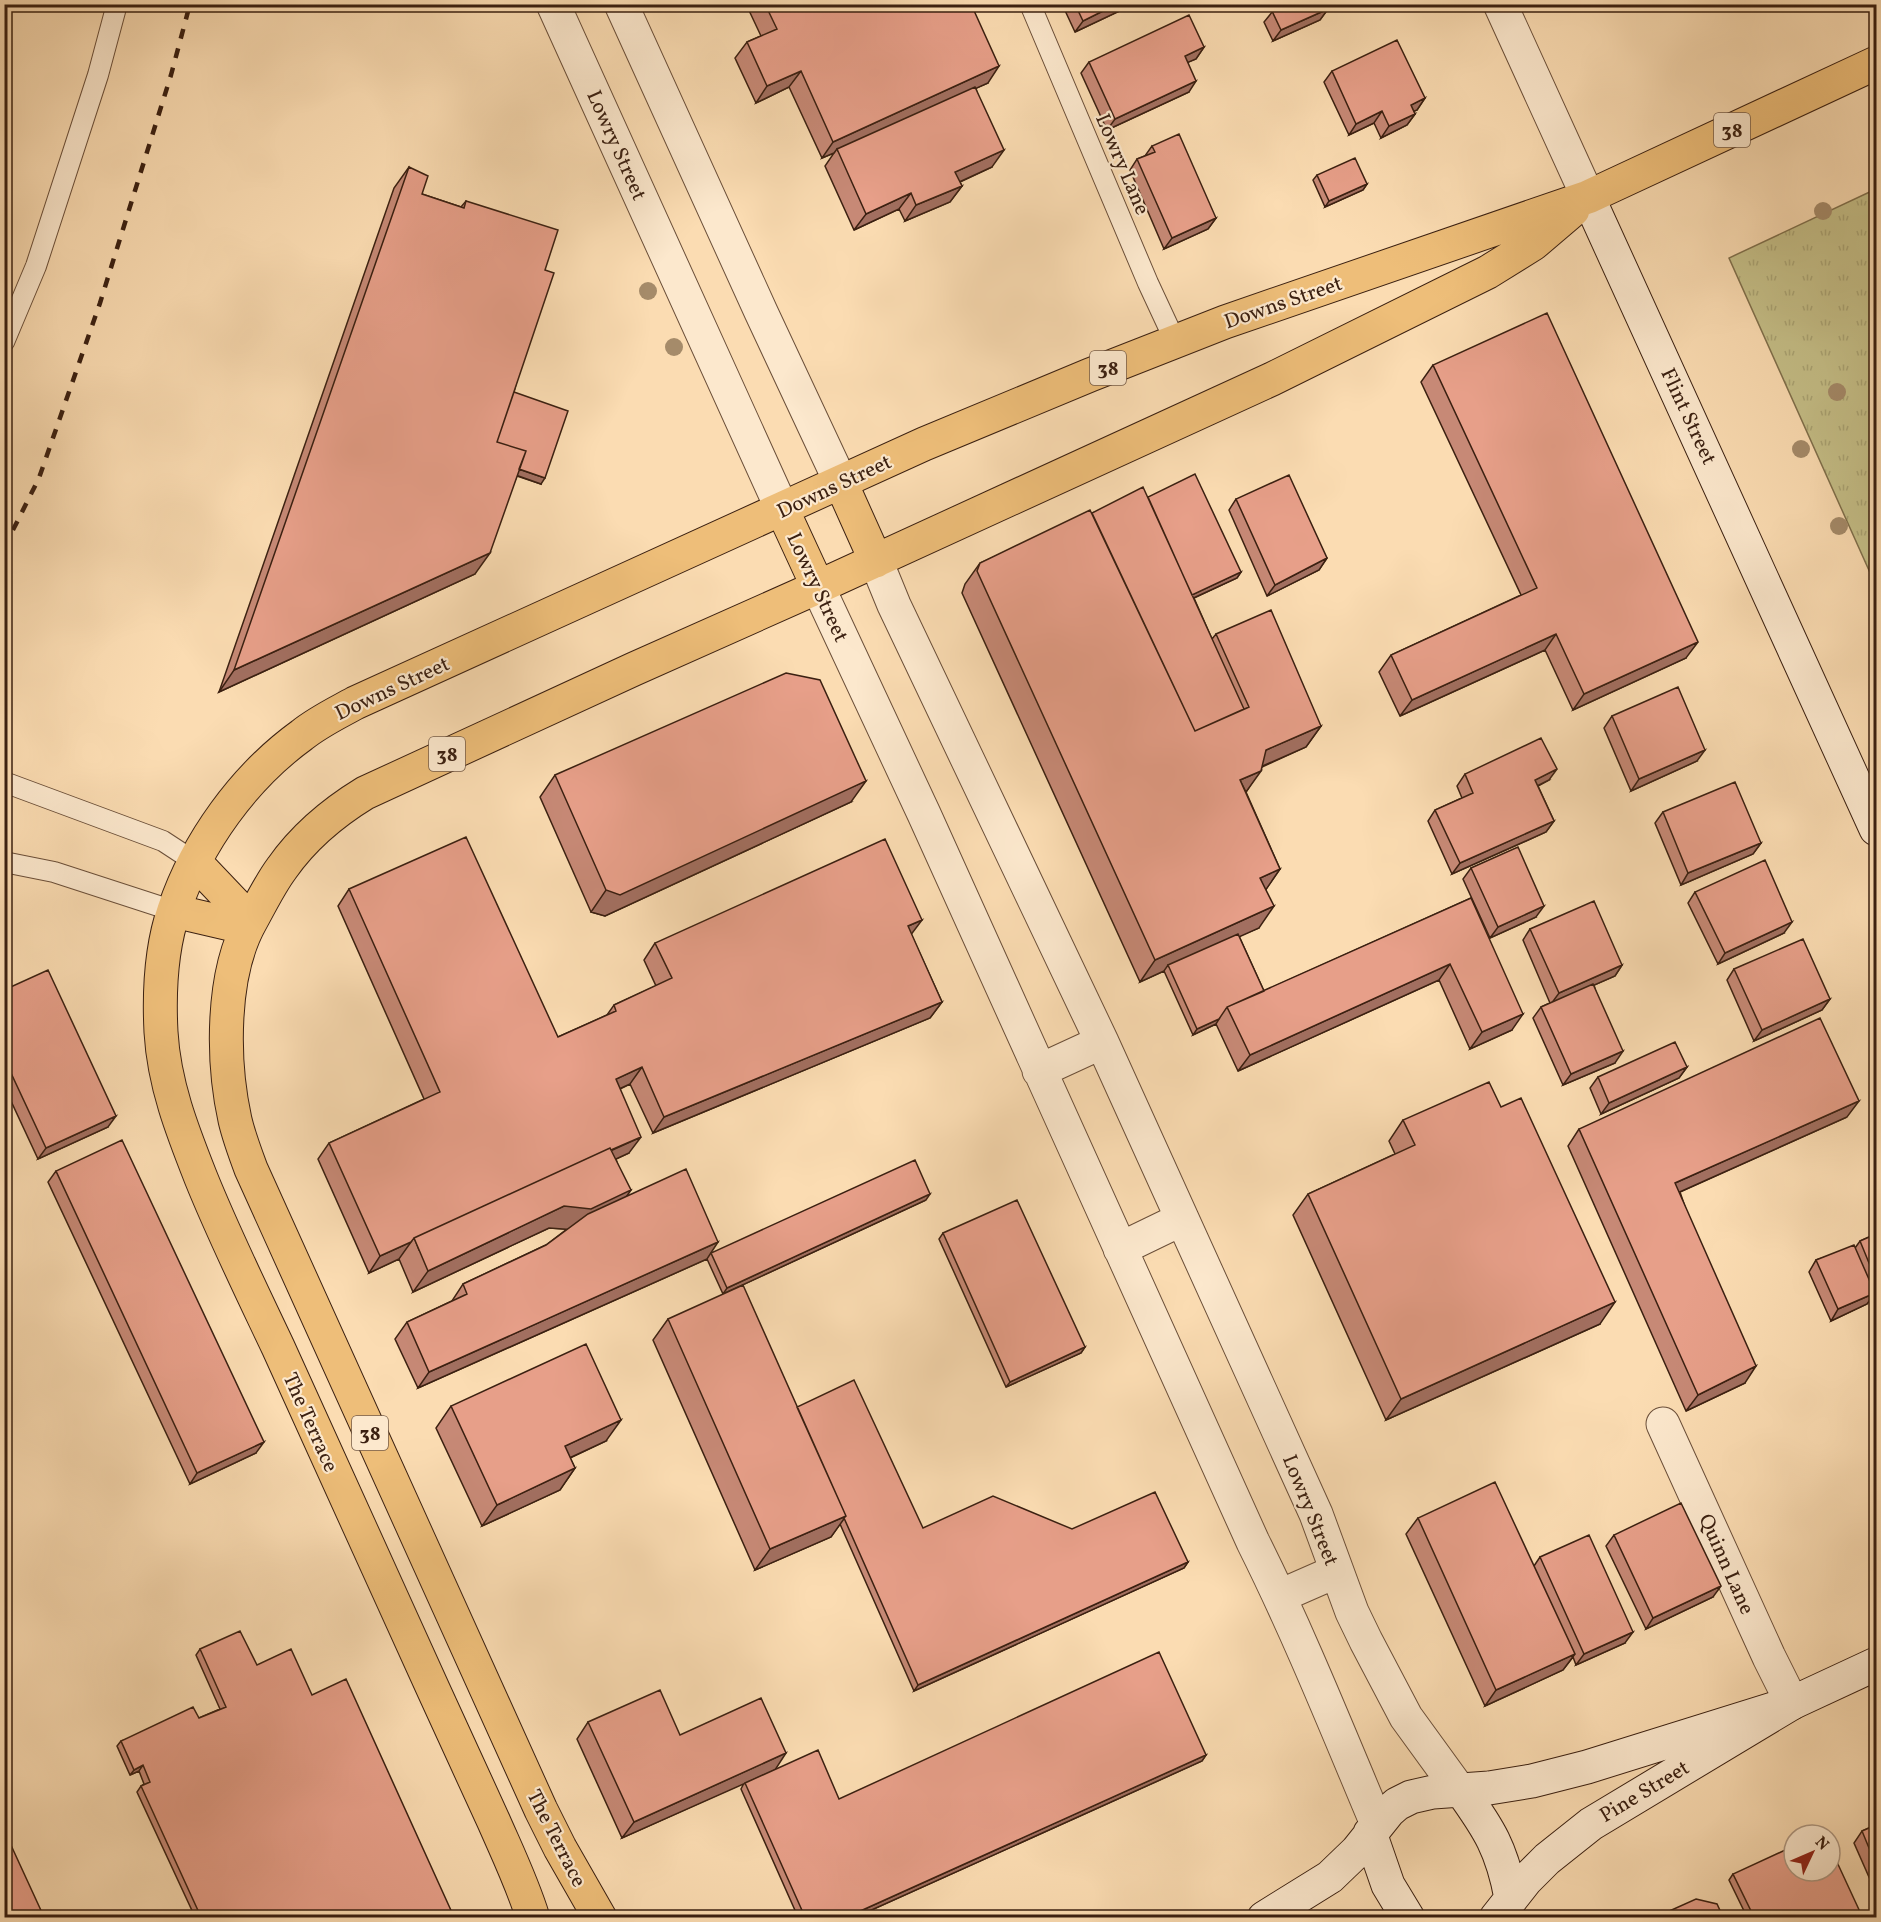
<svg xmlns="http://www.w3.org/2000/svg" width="1881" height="1922" font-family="Vollkorn,serif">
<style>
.park{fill:url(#park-tufts);stroke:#80704c;stroke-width:1.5}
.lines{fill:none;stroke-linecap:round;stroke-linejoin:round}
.lane-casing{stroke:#6b4f39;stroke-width:22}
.street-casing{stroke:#6b4f39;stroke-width:35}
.secondary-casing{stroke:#3b2011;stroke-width:35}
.primary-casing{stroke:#3b2011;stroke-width:35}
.lane{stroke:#fce8cd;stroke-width:20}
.street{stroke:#fce8cd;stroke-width:33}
.secondary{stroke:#fce8cd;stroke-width:33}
.primary{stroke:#eebe79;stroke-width:33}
.rail{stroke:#3b2011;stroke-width:4.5;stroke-dasharray:10 10;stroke-linecap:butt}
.tree{fill:#a58b6a}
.wall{fill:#c78976;stroke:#3b2011;stroke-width:1.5}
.shaded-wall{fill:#a26f60;stroke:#3b2011;stroke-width:1.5}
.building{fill:#e79f89;stroke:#3b2011;stroke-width:1.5}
.labels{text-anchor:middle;stroke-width:4.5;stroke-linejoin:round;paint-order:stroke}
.shield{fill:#fce8cd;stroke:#755c49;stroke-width:1.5}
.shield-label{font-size:20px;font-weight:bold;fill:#3b2011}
.street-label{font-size:21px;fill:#3b2011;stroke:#fce8cd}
</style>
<defs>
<pattern id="park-tufts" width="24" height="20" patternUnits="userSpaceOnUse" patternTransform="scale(1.5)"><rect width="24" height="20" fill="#c5bf88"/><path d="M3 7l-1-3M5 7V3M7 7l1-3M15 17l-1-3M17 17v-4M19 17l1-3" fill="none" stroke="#aaa474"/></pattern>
</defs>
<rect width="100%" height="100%" fill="#fbdcb2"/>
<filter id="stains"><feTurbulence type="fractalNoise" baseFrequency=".00333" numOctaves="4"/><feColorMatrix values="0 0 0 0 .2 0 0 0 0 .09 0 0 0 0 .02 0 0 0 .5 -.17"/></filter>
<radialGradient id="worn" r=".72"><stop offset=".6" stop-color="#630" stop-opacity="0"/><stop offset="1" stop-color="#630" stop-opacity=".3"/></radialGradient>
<path class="park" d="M1876,189V586L1729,258Z"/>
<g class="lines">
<g class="lane-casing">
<path id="lane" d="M1030,4L1148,283L1175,341
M4,342L36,266L98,75L117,4
M4,782L163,841L195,862
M4,862L54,872L174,911"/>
</g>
<g class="street-casing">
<path id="street" d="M553,4L782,509
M621,4L761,312L841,483
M1500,4L1588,197
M876,561L894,605L1102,1042L1316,1514L1352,1612L1366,1641L1406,1717L1459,1790
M818,587L924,814L1253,1542C1299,1634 1337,1729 1377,1824
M1039,1071L1102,1042
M1120,1249L1182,1219
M1663,1424L1769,1657L1792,1703
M1280,1596L1337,1571"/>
</g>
<g class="secondary-casing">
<path id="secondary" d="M1588,197L1876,829
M1461,1790C1489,1829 1502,1849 1511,1898
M1370,1833L1388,1885L1408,1918
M1264,1918L1330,1877L1357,1851L1389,1811L1397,1804L1411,1797L1433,1792L1489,1788L1532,1781L1587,1767L1792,1703
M1496,1918L1526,1880L1547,1859L1591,1824L1792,1703L1876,1664"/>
</g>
<g class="primary-casing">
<path id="primary" d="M841,483L876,561
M782,509L818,587
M195,862L251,921
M174,911L247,928
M533,1918C523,1885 508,1854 494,1822C474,1778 454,1735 434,1691C381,1576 330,1461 278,1347C251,1290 224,1235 201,1178C182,1130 164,1084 161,1032C159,993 161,948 174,910C197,842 244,777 302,735C318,722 337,713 355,703L924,444L1090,375L1225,322L1588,197L1876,63
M600,1918L560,1848L541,1810L251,1169C245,1153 239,1137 235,1120C222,1061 221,974 251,921C261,903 270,884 282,868C303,838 334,812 365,793L634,669L818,587L1272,379L1488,272L1533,244L1573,210"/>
</g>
<use href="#lane" class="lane"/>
<use href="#street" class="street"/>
<use href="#secondary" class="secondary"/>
<use href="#primary" class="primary"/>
<path class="rail" d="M4,548L39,478L100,303L171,75L190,4"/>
</g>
<g class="tree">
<circle cx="1823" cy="211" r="9"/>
<circle cx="648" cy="291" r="9"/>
<circle cx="674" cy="347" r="9"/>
<circle cx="1837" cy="392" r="9"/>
<circle cx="1801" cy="449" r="9"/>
<circle cx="1839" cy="526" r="9"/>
</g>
<path class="wall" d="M746,4H971L988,83L976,88L992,167L960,182L962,186L950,202L905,221L899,209L854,230L825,166L834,153L822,158L789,87L756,103L735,58L747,42L761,36Z
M1062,4H1129L1126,8L1075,32Z
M1270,4H1326L1328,9L1320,20L1273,41L1264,22L1273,11Z
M1204,47L1196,59L1188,62L1189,92L1107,130L1081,73L1089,62Z
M1332,71L1425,98L1417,110L1414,111L1415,114L1407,125L1381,138L1374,123L1349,135L1324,82Z
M1152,146L1216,218L1208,229L1164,249L1130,170L1137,159L1145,156Z
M409,167L422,194L461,207L466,201L545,270L514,392L541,484L517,476L475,574L219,692L394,188Z
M1317,175L1367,184L1363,190L1325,207L1313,180Z
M1433,365L1686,658L1573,710L1545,650L1400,716L1379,672L1391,655L1521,595L1421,382Z
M1148,497L1241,572L1237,578L1194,598L1212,639L1216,634L1321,726L1306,747L1262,767L1246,792L1280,869L1266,889L1259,928L1239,936L1264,991L1471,898L1512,1030L1470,1049L1439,980L1238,1071L1216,1024L1193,1035L1164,971L1140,982L962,593L965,584L980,563L1092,513Z
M1236,499L1327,558L1319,570L1267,596L1229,510Z
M1612,716L1697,761L1631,791L1604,728Z
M1465,774L1549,780L1538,786L1554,821L1546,832L1452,874L1428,821L1435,810L1462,798L1457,786Z
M555,775L851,802L605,916L591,912L540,797Z
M1663,812L1761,843L1753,854L1681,885L1655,823Z
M1471,868L1536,917L1490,938L1463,879Z
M349,889L558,1037L607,1015L614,1005L656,986L644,960L655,943L911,934L942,1002L930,1018L653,1133L630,1084L620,1089L629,1153L616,1159L627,1196L711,1253L926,1200L723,1294L707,1259L418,1388L395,1339L407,1322L452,1301L463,1284L546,1245L567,1229L549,1228L413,1292L399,1259L369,1273L318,1159L329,1143L424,1099L338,906Z
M1695,892L1784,933L1718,964L1688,903Z
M1530,929L1622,965L1615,976L1594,985L1615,1063L1563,1085L1533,1018L1541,1007L1550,1003L1523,940Z
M1734,969L1830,999L1822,1010L1754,1041L1727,980Z
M4,990L108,1127L38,1159L4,1086Z
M1687,1067L1679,1078L1601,1114L1590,1088L1598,1077Z
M1501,1107L1600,1324L1386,1420L1293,1215L1308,1194L1395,1154L1389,1141L1403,1120Z
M1847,1117L1680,1192L1745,1383L1686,1411L1568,1146L1579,1129Z
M56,1171L256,1453L190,1484L48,1182Z
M943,1233L1085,1347L1081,1353L1006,1387L939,1239Z
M1876,1234V1304L1875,1305L1872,1298L1867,1304L1831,1321L1809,1272L1816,1260L1855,1248L1860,1241Z
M668,1319L797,1407L923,1528L1072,1529L1188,1562L1184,1568L914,1691L840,1524L831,1537L755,1570L653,1340Z
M451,1406L606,1441L570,1458L575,1468L560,1490L482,1526L436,1428Z
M1418,1518L1534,1566L1540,1557L1625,1643L1576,1665L1573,1657L1563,1670L1485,1706L1406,1534Z
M1614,1535L1713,1597L1646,1629L1606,1546Z
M200,1649L257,1665L312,1695L454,1917H195L137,1792L141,1786L144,1784L139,1771L130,1775L117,1746L121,1741L199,1718L220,1709L196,1655Z
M588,1722L680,1735L775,1769L839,1799L1206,1755L1202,1761L856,1917H798L741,1789L744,1783L622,1838L577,1739Z
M1876,1825V1893L1854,1843L1862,1831Z
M1733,1874L1861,1914L1858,1917H1747L1729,1880Z"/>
<path class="shaded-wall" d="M1117,4H1129L1126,8L1075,32L1083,21Z
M1328,9L1320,20L1273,41L1281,30Z
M1204,47L1196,59L1177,67L1185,56Z
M999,66L988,83L838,151L837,149L834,153L822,158L833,142Z
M801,71L789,87L756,103L767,86Z
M1196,81L1189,92L1107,130L1115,119Z
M1425,98L1417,110L1403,116L1411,105Z
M1382,111L1374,123L1349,135L1356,124Z
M1415,114L1407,125L1381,138L1389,126Z
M1004,150L992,167L944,189L955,172Z
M1367,184L1363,190L1325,207L1329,201Z
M962,186L950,202L905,221L916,205Z
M911,193L899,209L854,230L866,214Z
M1216,218L1208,229L1164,249L1172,238Z
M486,458L545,478L541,484L482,463Z
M490,553L475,574L219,692L234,670Z
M1327,558L1319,570L1267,596L1275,585Z
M1241,572L1237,578L1187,601L1191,595Z
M1556,634L1545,650L1400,716L1412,700Z
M1698,642L1686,658L1573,710L1584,694Z
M1321,726L1306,747L1251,771L1266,750Z
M1705,750L1697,761L1631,791L1639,779Z
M1557,769L1549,780L1527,791L1535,780Z
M1261,771L1246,792L1240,780Z
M866,781L851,802L605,916L591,912L606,890Z
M1554,821L1546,832L1452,874L1460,863Z
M1761,843L1753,854L1681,885L1688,873Z
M1280,869L1265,891L1260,878Z
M1274,906L1259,928L1170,968L1168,965L1164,971L1140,982L1155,960Z
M1544,906L1536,917L1490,938L1498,927Z
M922,920L910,936L908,926Z
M1792,922L1784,933L1718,964L1725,953Z
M1450,964L1439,980L1238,1071L1250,1055Z
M1622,965L1615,976L1551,1004L1559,993Z
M1830,999L1822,1010L1754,1041L1762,1030Z
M942,1002L930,1018L653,1133L664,1117Z
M1523,1014L1512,1030L1470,1049L1482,1032Z
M1219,1019L1216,1024L1193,1035L1197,1029Z
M1623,1051L1615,1063L1563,1085L1571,1074Z
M642,1067L630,1084L604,1096L616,1079Z
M1687,1067L1679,1078L1601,1114L1609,1103Z
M1859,1101L1847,1117L1664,1199L1675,1183Z
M116,1116L108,1127L38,1159L46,1148Z
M641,1137L629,1153L419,1250L415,1240Z
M631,1190L616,1212L576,1230L549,1228L413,1292L428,1271L564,1206Z
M930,1194L926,1200L723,1294L727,1288Z
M411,1242L399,1259L369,1273L380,1256Z
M718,1242L707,1259L418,1388L429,1372Z
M1875,1293L1867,1304L1831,1321L1838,1309Z
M1615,1302L1600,1324L1386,1420L1401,1399Z
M1085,1347L1081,1353L1006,1387L1010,1382Z
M1756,1366L1745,1383L1686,1411L1698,1395Z
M621,1420L606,1441L550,1467L565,1446Z
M264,1442L256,1453L190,1484L197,1473Z
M575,1468L560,1490L482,1526L497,1505Z
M846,1516L831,1537L755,1570L770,1549Z
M1188,1562L1184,1568L914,1691L918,1685Z
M1721,1586L1713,1597L1646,1629L1653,1618Z
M1633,1632L1625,1643L1576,1665L1584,1654Z
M1575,1654L1563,1670L1485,1706L1496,1690Z
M786,1753L775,1770L622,1838L634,1822Z
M1206,1755L1202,1761L856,1917H847Z
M143,1765L139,1771L130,1775L134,1770Z"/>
<path class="building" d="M765,4H971L999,66L833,142L801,71L767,86L747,42L777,29Z
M1075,4H1117L1083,21Z
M1283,4H1326L1328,9L1281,30L1272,11L1283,6Z
M1189,15L1204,47L1185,56L1196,81L1115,119L1089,62Z
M1397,40L1425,98L1411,105L1415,114L1389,126L1382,111L1356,124L1332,71Z
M975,87L1004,150L955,172L962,186L916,205L911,193L866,214L837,149Z
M1179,134L1216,218L1172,238L1137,159L1155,152L1152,146Z
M1355,158L1367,184L1329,201L1317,175Z
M409,167L428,176L422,194L464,208L466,201L558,230L545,270L554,273L497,442L526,451L490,553L234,670Z
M1547,313L1698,642L1584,694L1556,634L1412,700L1391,655L1537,588L1433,365Z
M514,392L568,411L545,478L519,469L526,451L497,442Z
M1195,474L1241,572L1192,595L1148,497Z
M1289,475L1327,558L1275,585L1236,499Z
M1143,487L1244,709L1195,731L1092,513Z
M1090,510L1195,731L1249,707L1216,634L1271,610L1321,726L1266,750L1261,771L1240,780L1280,869L1260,878L1274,906L1155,960L977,571L980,563Z
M786,673L820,680L866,781L620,895L606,890L555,775Z
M1678,687L1705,750L1639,779L1612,716Z
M1541,738L1557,769L1535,780L1554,821L1460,863L1435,810L1473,793L1465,774Z
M1735,782L1761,843L1688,873L1663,812Z
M466,837L558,1037L616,1011L614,1005L672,978L655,943L885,839L922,920L908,926L942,1002L664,1117L642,1067L616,1079L641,1137L611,1150L610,1148L414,1238L411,1242L380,1256L329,1143L440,1092L349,889Z
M1518,847L1544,906L1498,927L1471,868Z
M1765,860L1792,922L1725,953L1695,892Z
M1471,898L1523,1014L1482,1032L1450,964L1250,1055L1227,1007Z
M1594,901L1622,965L1559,993L1530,929Z
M1238,934L1264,991L1227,1007L1219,1019L1197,1029L1168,965Z
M1803,939L1830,999L1762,1030L1734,969Z
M48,970L116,1116L46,1148L4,1058V990Z
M1593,984L1623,1051L1571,1074L1541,1007Z
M1820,1018L1859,1101L1675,1183L1756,1366L1698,1395L1579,1129Z
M1675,1042L1687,1067L1609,1103L1598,1077Z
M1489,1082L1501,1107L1521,1098L1615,1302L1401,1399L1308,1194L1415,1145L1403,1120Z
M122,1140L264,1442L197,1473L56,1171Z
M610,1148L631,1190L591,1209L564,1206L428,1271L414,1238Z
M915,1160L930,1194L727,1288L711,1253Z
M686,1169L718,1242L429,1372L407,1322L467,1294L463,1284L546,1245L588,1214Z
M1017,1200L1085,1347L1010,1382L943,1233Z
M1876,1234V1280L1860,1241Z
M1854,1245L1875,1293L1838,1309L1816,1260Z
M743,1285L846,1516L770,1549L668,1319Z
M586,1344L621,1420L565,1446L575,1468L497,1505L451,1406Z
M854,1380L923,1528L993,1496L1072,1529L1155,1492L1188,1562L918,1685L844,1518L846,1516L797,1407Z
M1495,1482L1575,1654L1496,1690L1418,1518Z
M1681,1503L1721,1586L1653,1618L1614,1535Z
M1589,1535L1633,1632L1584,1654L1540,1557Z
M240,1631L257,1665L291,1649L312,1695L346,1679L454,1917H201L141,1786L150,1782L143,1765L134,1770L121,1741L193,1707L199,1718L226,1707L200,1649Z
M1159,1652L1206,1755L847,1917H805L745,1783L818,1750L839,1799Z
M660,1690L680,1735L761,1698L786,1753L634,1822L588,1722Z
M1876,1825V1865L1862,1831Z
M4,1830L44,1917H4Z
M1794,1846V1871H1830V1847L1861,1914L1852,1917H1754L1733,1874Z
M1696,1899L1717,1904L1723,1917H1656Z"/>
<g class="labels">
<g class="shield">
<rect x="1714" y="113" width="36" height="34" rx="4.5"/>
<rect x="1090" y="351" width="36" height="34" rx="4.5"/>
<rect x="429" y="737" width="36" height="34" rx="4.5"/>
<rect x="352" y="1416" width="36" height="34" rx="4.5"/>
</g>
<g class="shield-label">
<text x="1732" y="137">38</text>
<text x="1108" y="375">38</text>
<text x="447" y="761">38</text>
<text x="370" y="1440">38</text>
</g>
<g class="street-label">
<text transform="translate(617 145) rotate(66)" y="7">Lowry Street</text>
<text transform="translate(1123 164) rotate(67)" y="7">Lowry Lane</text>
<text transform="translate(1283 302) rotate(-19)" y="7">Downs Street</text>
<text transform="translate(1689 416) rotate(65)" y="7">Flint Street</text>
<text transform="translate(834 486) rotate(-25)" y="7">Downs Street</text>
<text transform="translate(818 587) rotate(65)" y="7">Lowry Street</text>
<text transform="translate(392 688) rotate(-25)" y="7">Downs Street</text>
<text transform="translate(311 1422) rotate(66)" y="7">The Terrace</text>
<text transform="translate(1311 1510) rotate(68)" y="7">Lowry Street</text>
<text transform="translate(1727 1564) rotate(66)" y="7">Quinn Lane</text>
<text transform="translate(1644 1791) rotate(-31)" y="7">Pine Street</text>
<text transform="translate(557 1838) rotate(63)" y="7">The Terrace</text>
</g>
</g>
<rect width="1881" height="1922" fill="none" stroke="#fbdcb2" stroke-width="24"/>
<rect x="6" y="6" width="1869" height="1910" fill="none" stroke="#3b2011" stroke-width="3"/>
<rect x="12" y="12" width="1857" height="1898" fill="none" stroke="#3b2011" stroke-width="1.5"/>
<g transform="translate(1812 1853) rotate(46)"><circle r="28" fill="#fce8cd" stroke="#af9882" stroke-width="1.5"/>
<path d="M0-4.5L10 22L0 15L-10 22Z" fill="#8f2418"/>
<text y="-9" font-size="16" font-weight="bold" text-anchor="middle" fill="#3b2011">N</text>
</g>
<rect width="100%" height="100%" filter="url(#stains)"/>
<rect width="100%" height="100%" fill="url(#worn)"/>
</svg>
